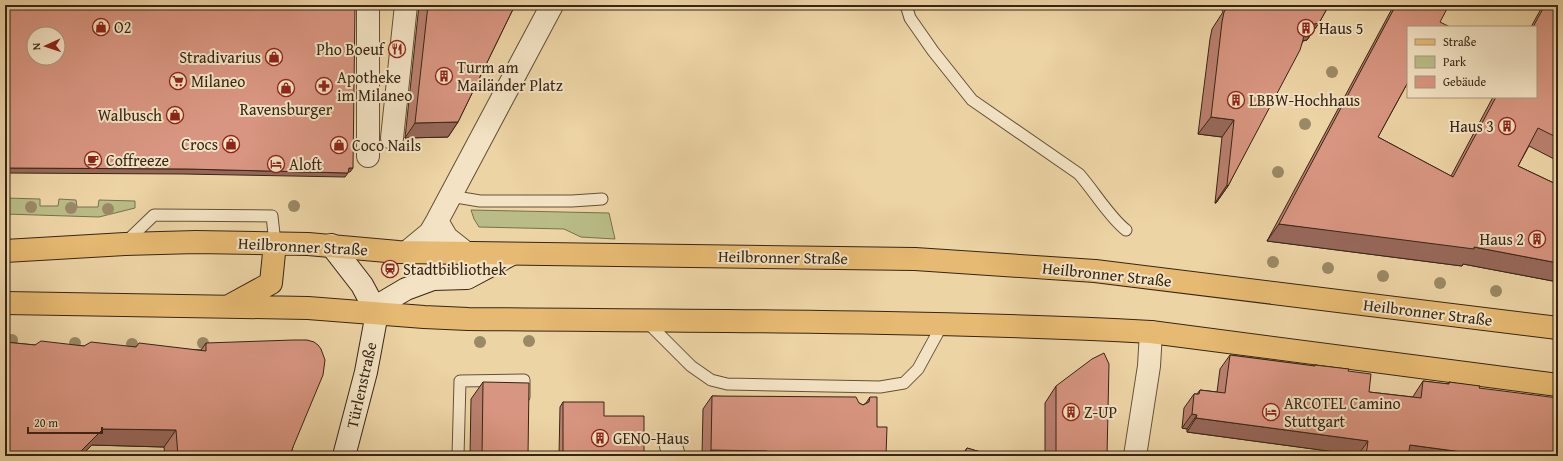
<svg xmlns="http://www.w3.org/2000/svg" width="1563" height="461" font-family="'Gentium Book Plus',serif">
<style>
.green{fill:#b9bc86;stroke:#78704d}
.lines{fill:none;stroke-linecap:round;stroke-linejoin:round}
.lane-casing{stroke:#645138;stroke-width:13}
.street-casing{stroke:#645138;stroke-width:24}
.secondary-casing{stroke:#372514;stroke-width:24}
.primary-casing{stroke:#372514;stroke-width:24}
.lane{stroke:#f3e3c4;stroke-width:11}
.street{stroke:#f3e3c4;stroke-width:22}
.secondary{stroke:#f3e3c4;stroke-width:22}
.primary{stroke:#e6ba72;stroke-width:22}
.tree{fill:#9b8965}
.wall{fill:#ba806f;stroke:#372514}
.shaded-wall{fill:#97685a;stroke:#372514}
.building{fill:#d89581;stroke:#372514;fill-rule:evenodd}
.labels{text-anchor:middle;stroke-width:4;stroke-linejoin:round;paint-order:stroke}
.poi-label{font-size:16px;fill:#372514;stroke:#f3e3c4;text-anchor:start}
.street-label{font-size:16px;fill:#372514;stroke:#f3e3c4}
</style>
<rect width="100%" height="100%" fill="#edd4a5"/>
<filter id="stains"><feTurbulence type="fractalNoise" baseFrequency=".005" numOctaves="4"/><feColorMatrix values="0 0 0 0 .2 0 0 0 0 .09 0 0 0 0 .02 0 0 0 .5 -.17"/></filter>
<radialGradient id="worn" r=".72"><stop offset=".6" stop-color="#630" stop-opacity="0"/><stop offset="1" stop-color="#630" stop-opacity=".3"/></radialGradient>
<path class="green" d="M5,198L40,199V206H58L59,199L76,200L77,207H98L99,200L135,201V208L99,217L5,214Z
M471,210L609,213L615,239L581,237L564,229L479,227L474,219Z"/>
<g class="lines">
<g class="lane-casing">
<path id="lane" d="M906,5L910,18L933,51L972,100L1079,174C1094,191 1110,218 1126,230
M450,196L480,201H572L602,199
M126,242L154,215L272,216L275,243
M646,321L691,366L711,380L727,384L880,387L904,383L918,369L942,325
M458,456L460,381L524,380V397"/>
</g>
<g class="street-casing">
<path id="street" d="M392,138L406,5
M368,156V5
M437,221L447,238L466,253
M407,252L430,233L437,221L552,5
M671,446L674,456
M1135,456L1149,366L1151,332"/>
</g>
<g class="secondary-casing">
<path id="secondary" d="M331,245L362,285L377,313
M344,456L366,372L377,313L384,302L406,289L433,279L467,278L512,254"/>
</g>
<g class="primary-casing">
<path id="primary" d="M5,251L125,244L196,242L308,244L398,252L915,259L1095,271L1558,328
M5,303L308,308L424,317L468,319C696,321 924,320 1151,332L1558,385
M229,306L271,283L275,243"/>
</g>
<use href="#lane" class="lane"/>
<use href="#street" class="street"/>
<use href="#secondary" class="secondary"/>
<use href="#primary" class="primary"/>
</g>
<g class="tree">
<circle cx="1332" cy="72" r="6"/>
<circle cx="1305" cy="124" r="6"/>
<circle cx="1278" cy="172" r="6"/>
<circle cx="294" cy="206" r="6"/>
<circle cx="31" cy="207" r="6"/>
<circle cx="71" cy="208" r="6"/>
<circle cx="108" cy="209" r="6"/>
<circle cx="1273" cy="262" r="6"/>
<circle cx="1328" cy="268" r="6"/>
<circle cx="1383" cy="276" r="6"/>
<circle cx="1440" cy="283" r="6"/>
<circle cx="1496" cy="291" r="6"/>
<circle cx="12" cy="340" r="6"/>
<circle cx="529" cy="341" r="6"/>
<circle cx="480" cy="342" r="6"/>
<circle cx="75" cy="343" r="6"/>
<circle cx="203" cy="343" r="6"/>
<circle cx="132" cy="344" r="6"/>
</g>
<path class="wall" d="M419,5H515L458,122L448,137L405,138Z
M1219,5H1329L1319,23L1307,40L1303,41L1228,186L1216,203H1215L1222,137L1198,134L1210,39L1212,29L1223,12Z
M1394,5H1449L1408,27V84H1407L1378,137L1451,176L1493,97H1536V27H1531L1543,5H1558V161L1529,146L1518,166L1558,185V282L1463,264L1462,266L1267,241Z
M5,342L35,345L136,347L201,350L206,343L293,447L290,456H165L164,447L92,445L81,456H5Z
M1230,355L1314,366L1315,365L1348,371L1369,392L1413,397L1414,395L1423,381L1447,384L1449,382L1479,388L1558,456H1358V455L1187,432V429L1182,428L1184,408L1194,394H1197L1200,390L1217,392L1220,369Z
M483,382L528,456H470L471,399Z
M1056,386L1107,456H1045V403Z
M712,396L859,403L863,405L866,403L870,397L877,427L886,456H702L703,409Z
M563,402L604,416L644,456H559L560,407Z
M967,448L994,456H961Z"/>
<path class="shaded-wall" d="M1319,23L1307,40L1293,43L1305,26Z
M1211,117L1234,120L1222,137L1198,134Z
M458,122L448,137L405,138L415,123Z
M5,168L187,169L348,173L345,177L183,174L5,173Z
M349,168H353L350,172H346Z
M1227,185L1228,186L1216,203H1215Z
M1279,224L1474,247L1558,263V282L1463,264L1462,266L1267,241Z
M1192,414L1197,415L1187,429L1182,428Z
M1196,418L1368,441L1358,455L1187,432Z
M103,429L176,430L164,447L92,445L81,456H5V454L7,452Z
M1410,445L1492,456H1402Z
M711,450L767,451L764,456H707Z"/>
<path class="building" d="M5,5H355L353,168H349L348,173L187,169L5,168ZM34,34H58V58H34Z
M428,5H515L458,122L415,123Z
M1229,5H1329L1319,23L1305,26L1303,40L1300,50L1228,186L1227,185L1234,120L1211,117L1222,22L1224,12Z
M1396,5H1449L1440,22L1450,27H1408V82L1378,137L1453,177L1496,97H1536V27H1533L1545,5H1558V138L1538,128L1518,166L1558,185V263L1474,247V249L1279,224Z
M293,340H307L314,342L318,345L321,349L325,360L323,375L293,447L290,456H178L176,430L103,429L79,453L7,452L5,449V342L35,345L41,341L84,346L91,342L136,347L139,343L206,351V343Z
M1104,353L1109,364L1107,456H1055L1056,454V386L1092,359Z
M1230,355L1315,366V365L1349,369L1348,371L1371,374L1369,392L1421,398L1423,381L1449,384V382L1480,386L1479,388L1558,398V456H1492L1410,445L1408,456H1366L1368,441L1196,418L1197,415L1192,414L1194,394H1199L1200,390L1225,393Z
M483,382L529,383L528,456H482Z
M712,396L856,397L859,403L863,405L869,402L870,397H877V427H887L886,456H767V451L711,450Z
M563,402H604V416H644V456H563Z
M967,448L994,456H963Z"/>
<defs>
<g id="shop-ring" transform="scale(0.9)"><circle r="9.5" fill="#f3e3c4" stroke="#8f2418" stroke-width="1.5"/><path d="M-5-2.5h2.3a2.7 3.5 0 0 1 5.4 0H5L5.5 6h-11ZM-1.5-2.5h3a1.5 2.3 0 0 0-3 0Z" fill="#8f2418"/></g>
<g id="building-ring" transform="scale(0.9)"><circle r="9.5" fill="#f3e3c4" stroke="#8f2418" stroke-width="1.5"/><path d="M-4-6H4V6H1V3H-1V6H-4ZM-2.5-4.3h1.7v1.8h-1.7ZM.8-4.3h1.7v1.8H.8ZM-2.5-1h1.7V.8h-1.7ZM.8-1h1.7V.8H.8Z" fill="#8f2418"/></g>
<g id="restaurant-ring" transform="scale(0.9)"><circle r="9.5" fill="#f3e3c4" stroke="#8f2418" stroke-width="1.5"/><path d="M-5-6h1v4h1v-4h1v4h1v-4h1v5L-1.5 .5V6h-2V.5L-5-1ZM5-6V6H3V1.5H1.5Q1.5-4 5-6Z" fill="#8f2418"/></g>
<g id="supermarket-ring" transform="scale(0.9)"><circle r="9.5" fill="#f3e3c4" stroke="#8f2418" stroke-width="1.5"/><path d="M-6-5.5h2.5l.6 2H6L4.5 2H-2.5L-4.4-4H-6ZM-1.5 3.2a1.3 1.3 0 1 0 .1 0ZM3 3.2a1.3 1.3 0 1 0 .1 0Z" fill="#8f2418"/></g>
<g id="pharmacy-ring" transform="scale(0.9)"><circle r="9.5" fill="#f3e3c4" stroke="#8f2418" stroke-width="1.5"/><path d="M-2-6h4v4h4v4h-4v4h-4v-4h-4v-4h4Z" fill="#8f2418"/></g>
<g id="cafe-ring" transform="scale(0.9)"><circle r="9.5" fill="#f3e3c4" stroke="#8f2418" stroke-width="1.5"/><path d="M-5.5-4.5H6V0H3Q3 3.5 0 3.5H-2.5Q-5.5 3.5-5.5 0ZM3-3.2v2h1.7v-2ZM-6 4.5H4V6H-6Z" fill="#8f2418"/></g>
<g id="hotel-ring" transform="scale(0.9)"><circle r="9.5" fill="#f3e3c4" stroke="#8f2418" stroke-width="1.5"/><path d="M-6-4.5h1.5V1H6V5H4.5V3h-9V5H-6ZM-4 0a1.8 1.8 0 1 1 3.6 0ZM.5 0V-2.5h3Q6-2.5 6 0Z" fill="#8f2418"/></g>
<g id="station-ring" transform="scale(0.9)"><circle r="9.5" fill="#f3e3c4" stroke="#8f2418" stroke-width="1.5"/><path d="M-3-6H3Q5-6 5-4V2Q5 4 3 4L4.5 6H3L1.5 4h-3L-3 6H-4.5L-3 4Q-5 4-5 2V-4Q-5-6-3-6ZM-3.5-4v3h7v-3ZM-3.5 1v1.5H-2V1ZM2 1v1.5H3.5V1Z" fill="#8f2418"/></g>
</defs>
<g fill-rule="evenodd">
<use href="#shop-ring" x="101" y="27"/>
<use href="#building-ring" x="1306" y="28"/>
<use href="#restaurant-ring" x="397" y="49"/>
<use href="#shop-ring" x="274" y="57"/>
<use href="#building-ring" x="444" y="76"/>
<use href="#supermarket-ring" x="178" y="81"/>
<use href="#pharmacy-ring" x="324" y="86"/>
<use href="#shop-ring" x="286" y="88"/>
<use href="#building-ring" x="1236" y="100"/>
<use href="#shop-ring" x="175" y="115"/>
<use href="#building-ring" x="1507" y="126"/>
<use href="#shop-ring" x="231" y="144"/>
<use href="#shop-ring" x="339" y="145"/>
<use href="#cafe-ring" x="93" y="160"/>
<use href="#hotel-ring" x="276" y="164"/>
<use href="#building-ring" x="1537" y="239"/>
<use href="#station-ring" x="390" y="269"/>
<use href="#building-ring" x="1071" y="412"/>
<use href="#hotel-ring" x="1271" y="412"/>
<use href="#building-ring" x="600" y="438"/>
</g>
<g class="labels">
<g class="poi-label">
<text x="114" y="33">O2</text>
<text x="1319" y="34">Haus 5</text>
<text x="384" y="55" text-anchor="end">Pho Boeuf</text>
<text x="261" y="63" text-anchor="end">Stradivarius</text>
<text x="457" y="73">Turm am<tspan x="457" dy="18">Mailänder Platz</tspan></text>
<text x="337" y="83">Apotheke<tspan x="337" dy="18">im Milaneo</tspan></text>
<text x="191" y="87">Milaneo</text>
<text x="1249" y="106">LBBW-Hochhaus</text>
<text x="286" y="115" text-anchor="middle">Ravensburger</text>
<text x="162" y="121" text-anchor="end">Walbusch</text>
<text x="1494" y="132" text-anchor="end">Haus 3</text>
<text x="218" y="150" text-anchor="end">Crocs</text>
<text x="352" y="151">Coco Nails</text>
<text x="106" y="166">Coffreeze</text>
<text x="289" y="170">Aloft</text>
<text x="1524" y="245" text-anchor="end">Haus 2</text>
<text x="403" y="275">Stadtbibliothek</text>
<text x="1284" y="409">ARCOTEL Camino<tspan x="1284" dy="18">Stuttgart</tspan></text>
<text x="1084" y="418">Z-UP</text>
<text x="613" y="444">GENO-Haus</text>
</g>
<g class="street-label">
<text transform="translate(303 246) rotate(3)" y="6">Heilbronner Straße</text>
<text transform="translate(783 257) rotate(1)" y="6">Heilbronner Straße</text>
<text transform="translate(1107 274) rotate(6)" y="6">Heilbronner Straße</text>
<text transform="translate(1428 312) rotate(7)" y="6">Heilbronner Straße</text>
<text transform="translate(361 385) rotate(-77)" y="6">Türlenstraße</text>
</g>
</g>
<rect width="1563" height="461" fill="none" stroke="#edd4a5" stroke-width="20"/>
<rect x="6" y="6" width="1551" height="449" fill="none" stroke="#372514" stroke-width="2"/>
<rect x="10" y="10" width="1543" height="441" fill="none" stroke="#372514"/>
<rect x="1407" y="26" width="130" height="72" fill="#f3e3c4" stroke="#a8977e"/>
<rect x="1415" y="39" width="20" height="6" fill="#e6ba72" stroke="#a8977e"/>
<text x="1443" y="46" font-size="12" fill="#372514">Straße</text>
<rect x="1415" y="56" width="20" height="12" fill="#b9bc86" stroke="#a8977e"/>
<text x="1443" y="66" font-size="12" fill="#372514">Park</text>
<rect x="1415" y="76" width="20" height="12" fill="#d89581" stroke="#a8977e"/>
<text x="1443" y="86" font-size="12" fill="#372514">Gebäude</text>
<g transform="translate(46 46) rotate(267)"><circle r="19" fill="#f3e3c4" stroke="#a8977e"/>
<path d="M0-3L7 15L0 10L-7 15Z" fill="#8f2418"/>
<text y="-6" font-size="11" font-weight="bold" text-anchor="middle" fill="#372514">N</text>
</g>
<path d="M28 427v6h74v-6" fill="none" stroke="#372514" stroke-width="2"/>
<text x="34" y="427" font-size="12" fill="#372514" stroke="#f3e3c4" stroke-width="3" paint-order="stroke">20 m</text>
<rect width="100%" height="100%" filter="url(#stains)"/>
<rect width="100%" height="100%" fill="url(#worn)"/>
</svg>
